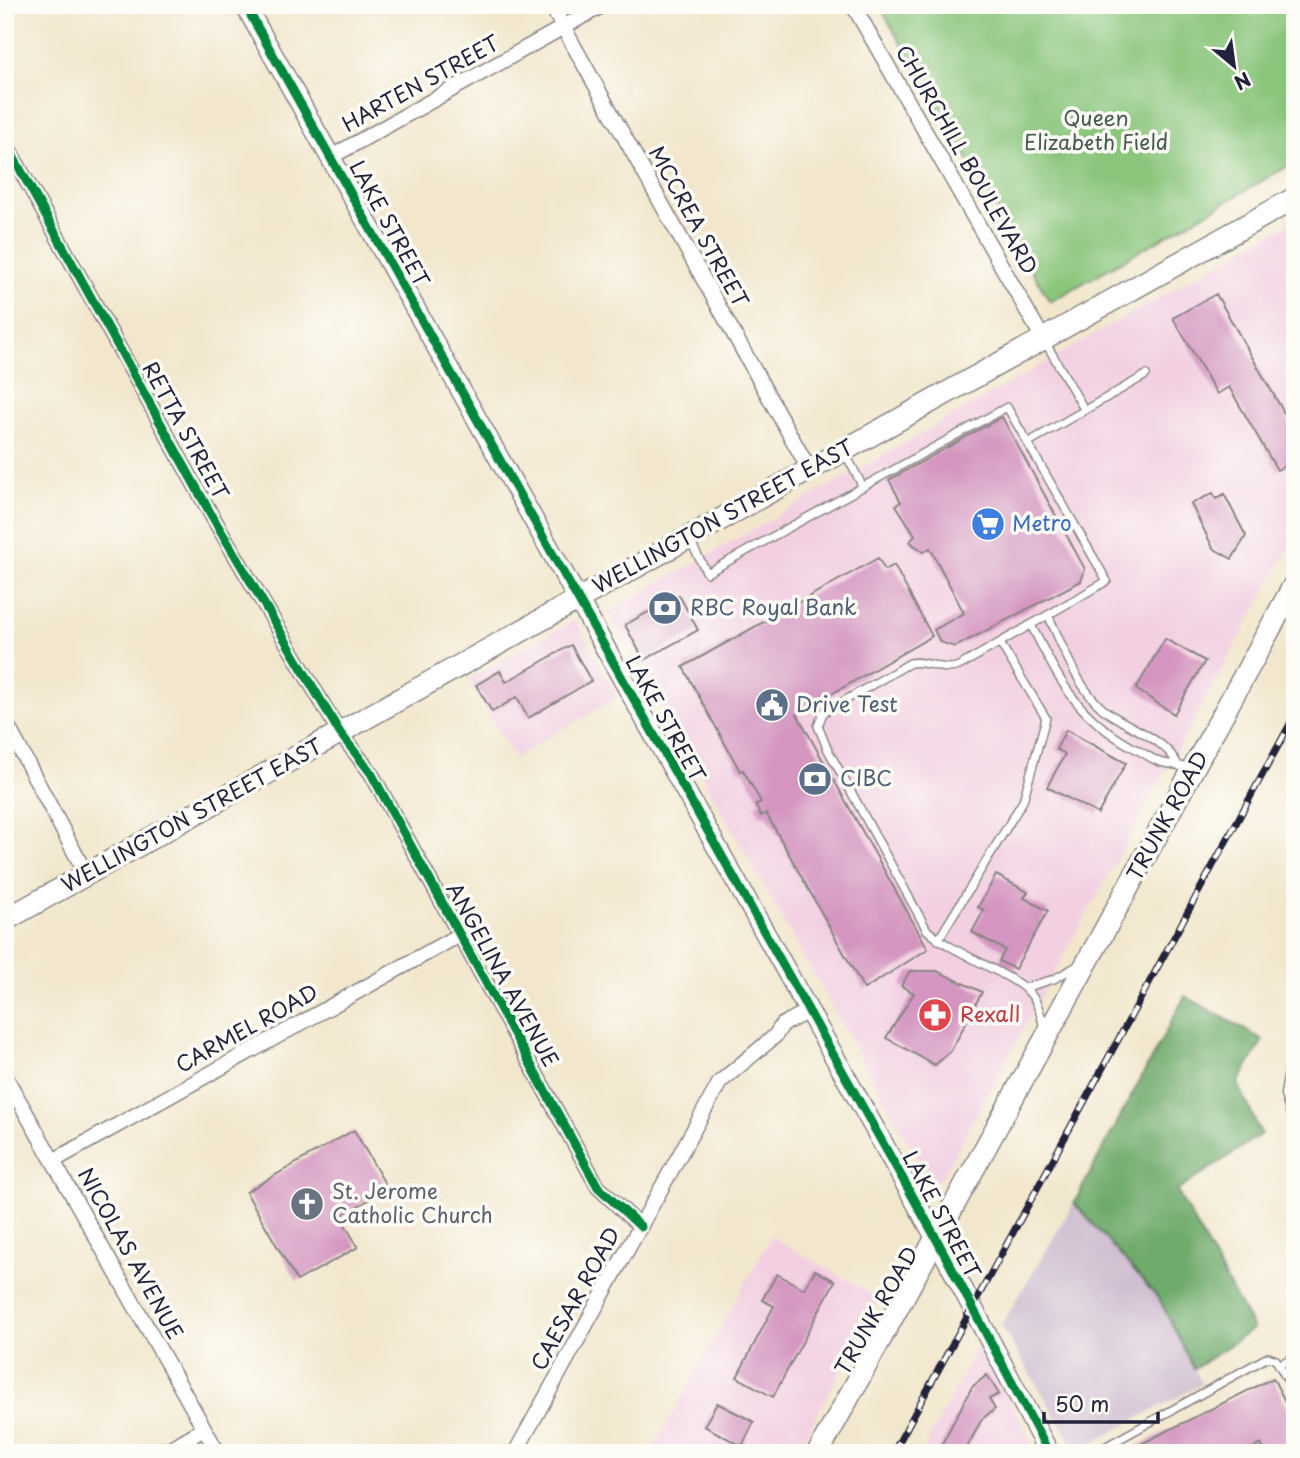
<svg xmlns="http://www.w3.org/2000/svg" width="1300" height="1458" font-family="'Playpen Sans',sans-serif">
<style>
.built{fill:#f2d0e2}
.industrial{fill:#cfbed0}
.green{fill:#89c57a;stroke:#56745a;stroke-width:2}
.forest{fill:#6eaa6a;stroke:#486652;stroke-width:2}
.building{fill:#d496c0}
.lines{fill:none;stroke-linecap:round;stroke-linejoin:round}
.service-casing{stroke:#8a8484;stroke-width:10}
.minor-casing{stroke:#8a8484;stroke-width:17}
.tertiary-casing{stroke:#8a8484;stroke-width:22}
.secondary-casing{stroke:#8a8484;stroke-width:24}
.service{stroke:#fff;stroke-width:7}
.minor{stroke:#fff;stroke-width:14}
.tertiary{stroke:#fff;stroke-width:19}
.secondary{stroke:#fff;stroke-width:21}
.rail-casing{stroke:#22223b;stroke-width:7}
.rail{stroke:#fdfcf7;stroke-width:4.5;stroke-dasharray:13;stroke-linecap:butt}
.cycleway-casing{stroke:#fdfcf7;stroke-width:13}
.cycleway{stroke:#00873e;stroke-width:9}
.labels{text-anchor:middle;stroke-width:7;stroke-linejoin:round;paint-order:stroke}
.street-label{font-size:21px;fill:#22223b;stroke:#fdfcf7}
.park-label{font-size:21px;fill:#465b51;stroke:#fdfcf7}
.shop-label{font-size:21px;fill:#366cbe;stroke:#fdfcf7;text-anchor:start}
.service-label{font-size:21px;fill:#4e5e75;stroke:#fdfcf7;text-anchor:start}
.health-label{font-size:21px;fill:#be3a42;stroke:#fdfcf7;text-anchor:start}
.worship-label{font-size:21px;fill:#5b616d;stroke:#fdfcf7;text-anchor:start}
</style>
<rect width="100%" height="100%" fill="#fdfcf7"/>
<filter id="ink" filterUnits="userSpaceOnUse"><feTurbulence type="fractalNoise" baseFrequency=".0143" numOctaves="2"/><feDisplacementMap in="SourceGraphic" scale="14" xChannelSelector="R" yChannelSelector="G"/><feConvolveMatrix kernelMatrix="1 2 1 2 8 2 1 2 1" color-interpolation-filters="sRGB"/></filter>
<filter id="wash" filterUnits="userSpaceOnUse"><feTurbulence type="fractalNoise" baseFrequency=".00686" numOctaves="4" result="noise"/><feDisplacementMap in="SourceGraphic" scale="28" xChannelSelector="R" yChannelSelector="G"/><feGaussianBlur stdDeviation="1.57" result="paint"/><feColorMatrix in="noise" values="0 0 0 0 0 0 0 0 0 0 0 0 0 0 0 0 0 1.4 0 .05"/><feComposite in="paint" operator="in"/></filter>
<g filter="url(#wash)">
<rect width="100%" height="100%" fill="#f2e7cd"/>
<path class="built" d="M1295,220V537L940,1180L929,1179L609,612Z
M575,620L618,697L514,758L468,679Z
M771,1236L880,1299L796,1453H651Z
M978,1344L1038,1453H922Z"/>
<path class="industrial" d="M1074,1203L1160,1300L1202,1384L1077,1451L1001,1326Z"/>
<path class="green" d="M879,5H1295V162L1050,302Z"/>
<path class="forest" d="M1185,996L1263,1040L1238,1084L1261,1134L1177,1191L1253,1329L1194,1369L1160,1300L1074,1203Z"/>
<g id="blocks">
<path class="building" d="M1216,294L1295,432V460L1277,470L1229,387L1217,394L1173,318Z
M1002,417L1085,569L1081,581L955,647L940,642L934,630L964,613L930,548L924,552L910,542L915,535L896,505L901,502L889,480Z
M1213,493L1216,499L1224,494L1246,536L1232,559L1213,548L1191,504Z
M878,558L885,570L894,565L932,636L797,714L928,949L864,989L766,813L761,816L755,805L761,802L743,770L740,771L683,667Z
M679,595L698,630L644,660L625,625Z
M1165,639L1205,661L1174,714L1136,689Z
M571,645L591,681L528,718L517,697L492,712L476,685L500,671L506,682Z
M1066,730L1126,763L1098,814L1047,787L1065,754L1056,749Z
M996,875L1028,892L1024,898L1048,911L1015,969L999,961L1005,950L972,932L984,910L978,907Z
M910,971H937L982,992L951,1051L935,1065L886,1038L914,993L901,986Z
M354,1130L388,1189L340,1216L358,1247L297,1281L246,1192Z
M815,1270L835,1281L773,1397L737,1377L774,1306L762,1300L777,1274L804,1289Z
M987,1375L999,1394L989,1399L995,1409L982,1419L964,1453H937L972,1387Z
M1273,1378L1295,1421V1425L1288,1427L1295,1441V1453H1265L1261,1444L1244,1453H1123Z
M717,1403L754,1422L742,1446L704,1426Z"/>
</g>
</g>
<g filter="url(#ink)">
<use href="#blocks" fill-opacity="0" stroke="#8a8484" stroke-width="2"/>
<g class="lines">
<g class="service-casing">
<path id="service" d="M1044,340L1084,409
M1029,442L1146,375
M845,453L863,487
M690,541L707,573L1007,407L1107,581L959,666C942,673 928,659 910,663L823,713L818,726L827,748L927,930C954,955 1016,974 1033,997C1040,1007 1041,1017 1044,1028
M1048,615C1063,646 1076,686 1103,709C1127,728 1162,736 1177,763
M1031,625C1060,681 1075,715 1132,747C1141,751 1151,759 1160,762C1172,766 1177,763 1191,770
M938,940L1023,801L1046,718L1000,643
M1024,988L1054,979L1077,966
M1279,1365L1295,1356
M1094,1453L1268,1357L1276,1360L1295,1393"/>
</g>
<g class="minor-casing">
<path id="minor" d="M551,5L809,469
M853,5L1042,337
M5,142L212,516L340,733L371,773L598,1187L641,1227
M331,157L603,5
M5,721L86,874
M1295,1057L1288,1094L1295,1117
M5,1076L218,1453
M53,1161L461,934
M162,1453L204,1429
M515,1453L720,1082L775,1036L782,1025L808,1011"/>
</g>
<g class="tertiary-casing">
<path id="tertiary" d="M245,5L937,1240L1049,1453"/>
</g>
<g class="secondary-casing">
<path id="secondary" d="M5,920L1295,198
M818,1453L1295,583"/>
</g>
<use href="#service" class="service"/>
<use href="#minor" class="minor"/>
<use href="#tertiary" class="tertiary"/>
<use href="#secondary" class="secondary"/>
<g class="rail-casing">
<path id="rail" d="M893,1453L1295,715"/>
</g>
<use href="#rail" class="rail"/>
<g class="cycleway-casing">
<path id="cycleway" d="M245,5L937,1240L1049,1453
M5,142L212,516L340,733L371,773L598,1187L641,1227"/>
</g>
<use href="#cycleway" class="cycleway"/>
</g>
</g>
<defs>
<g id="supermarket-disc" transform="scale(1.75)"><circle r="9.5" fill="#3f7fe0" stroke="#fdfcf7"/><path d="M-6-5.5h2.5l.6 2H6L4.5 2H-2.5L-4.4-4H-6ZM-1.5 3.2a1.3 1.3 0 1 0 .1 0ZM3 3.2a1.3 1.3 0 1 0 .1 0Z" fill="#fff"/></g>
<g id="bank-disc" transform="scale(1.75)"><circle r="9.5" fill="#5c6f8a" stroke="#fdfcf7"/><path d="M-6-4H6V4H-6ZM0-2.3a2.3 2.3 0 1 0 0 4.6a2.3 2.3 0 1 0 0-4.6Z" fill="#fff"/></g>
<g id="civic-disc" transform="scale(1.75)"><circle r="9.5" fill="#5c6f8a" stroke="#fdfcf7"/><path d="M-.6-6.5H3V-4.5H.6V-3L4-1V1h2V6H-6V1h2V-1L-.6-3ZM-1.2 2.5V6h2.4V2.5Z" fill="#fff"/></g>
<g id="pharmacy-disc" transform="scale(1.75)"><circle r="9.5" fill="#e0444e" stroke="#fdfcf7"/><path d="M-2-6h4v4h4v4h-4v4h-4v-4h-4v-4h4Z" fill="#fff"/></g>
<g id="church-disc" transform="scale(1.75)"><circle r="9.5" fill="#6b7280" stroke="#fdfcf7"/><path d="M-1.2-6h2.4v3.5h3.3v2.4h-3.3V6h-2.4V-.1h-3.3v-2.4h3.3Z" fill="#fff"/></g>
</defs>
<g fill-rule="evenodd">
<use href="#supermarket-disc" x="988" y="524"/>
<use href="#bank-disc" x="665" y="608"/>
<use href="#civic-disc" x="772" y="705"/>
<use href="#bank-disc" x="815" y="779"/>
<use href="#pharmacy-disc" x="935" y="1015"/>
<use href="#church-disc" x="307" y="1204"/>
</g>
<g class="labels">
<g class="street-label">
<text transform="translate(421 84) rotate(-29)" y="7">HARTEN STREET</text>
<text transform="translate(966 160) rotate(60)" y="7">CHURCHILL BOULEVARD</text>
<text transform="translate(389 224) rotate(61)" y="7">LAKE STREET</text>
<text transform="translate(698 227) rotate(61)" y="7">MCCREA STREET</text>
<text transform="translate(185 431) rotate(61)" y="7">RETTA STREET</text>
<text transform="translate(723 517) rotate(-29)" y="7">WELLINGTON STREET EAST</text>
<text transform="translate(665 719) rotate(61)" y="7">LAKE STREET</text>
<text transform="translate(192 816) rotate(-29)" y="7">WELLINGTON STREET EAST</text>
<text transform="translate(1168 816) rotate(-61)" y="7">TRUNK ROAD</text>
<text transform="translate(502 975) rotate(61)" y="7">ANGELINA AVENUE</text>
<text transform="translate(247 1029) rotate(-29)" y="7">CARMEL ROAD</text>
<text transform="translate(941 1215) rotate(62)" y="7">LAKE STREET</text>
<text transform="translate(130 1254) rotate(61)" y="7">NICOLAS AVENUE</text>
<text transform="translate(576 1299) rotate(-61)" y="7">CAESAR ROAD</text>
<text transform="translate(877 1311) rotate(-60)" y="7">TRUNK ROAD</text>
</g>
<g class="park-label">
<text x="1096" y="126">Queen<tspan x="1096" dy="24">Elizabeth Field</tspan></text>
</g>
<g class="shop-label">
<text x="1012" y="531">Metro</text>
</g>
<g class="service-label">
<text x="690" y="615">RBC Royal Bank</text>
<text x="796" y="712">Drive Test</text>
<text x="840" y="786">CIBC</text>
</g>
<g class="health-label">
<text x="960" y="1022">Rexall</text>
</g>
<g class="worship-label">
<text x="332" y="1199">St. Jerome<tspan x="332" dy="24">Catholic Church</tspan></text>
</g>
</g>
<rect width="1300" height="1458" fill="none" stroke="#fdfcf7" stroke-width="28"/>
<g transform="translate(1234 66) rotate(151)" stroke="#fdfcf7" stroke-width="5" paint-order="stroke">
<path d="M0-5L12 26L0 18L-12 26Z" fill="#22223b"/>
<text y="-10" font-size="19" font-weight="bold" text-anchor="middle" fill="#22223b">N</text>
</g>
<path d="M1044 1412v10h114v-10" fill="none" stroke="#22223b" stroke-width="3.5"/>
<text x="1055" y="1412" font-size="21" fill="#22223b" stroke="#fdfcf7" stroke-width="5" paint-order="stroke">50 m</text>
</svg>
